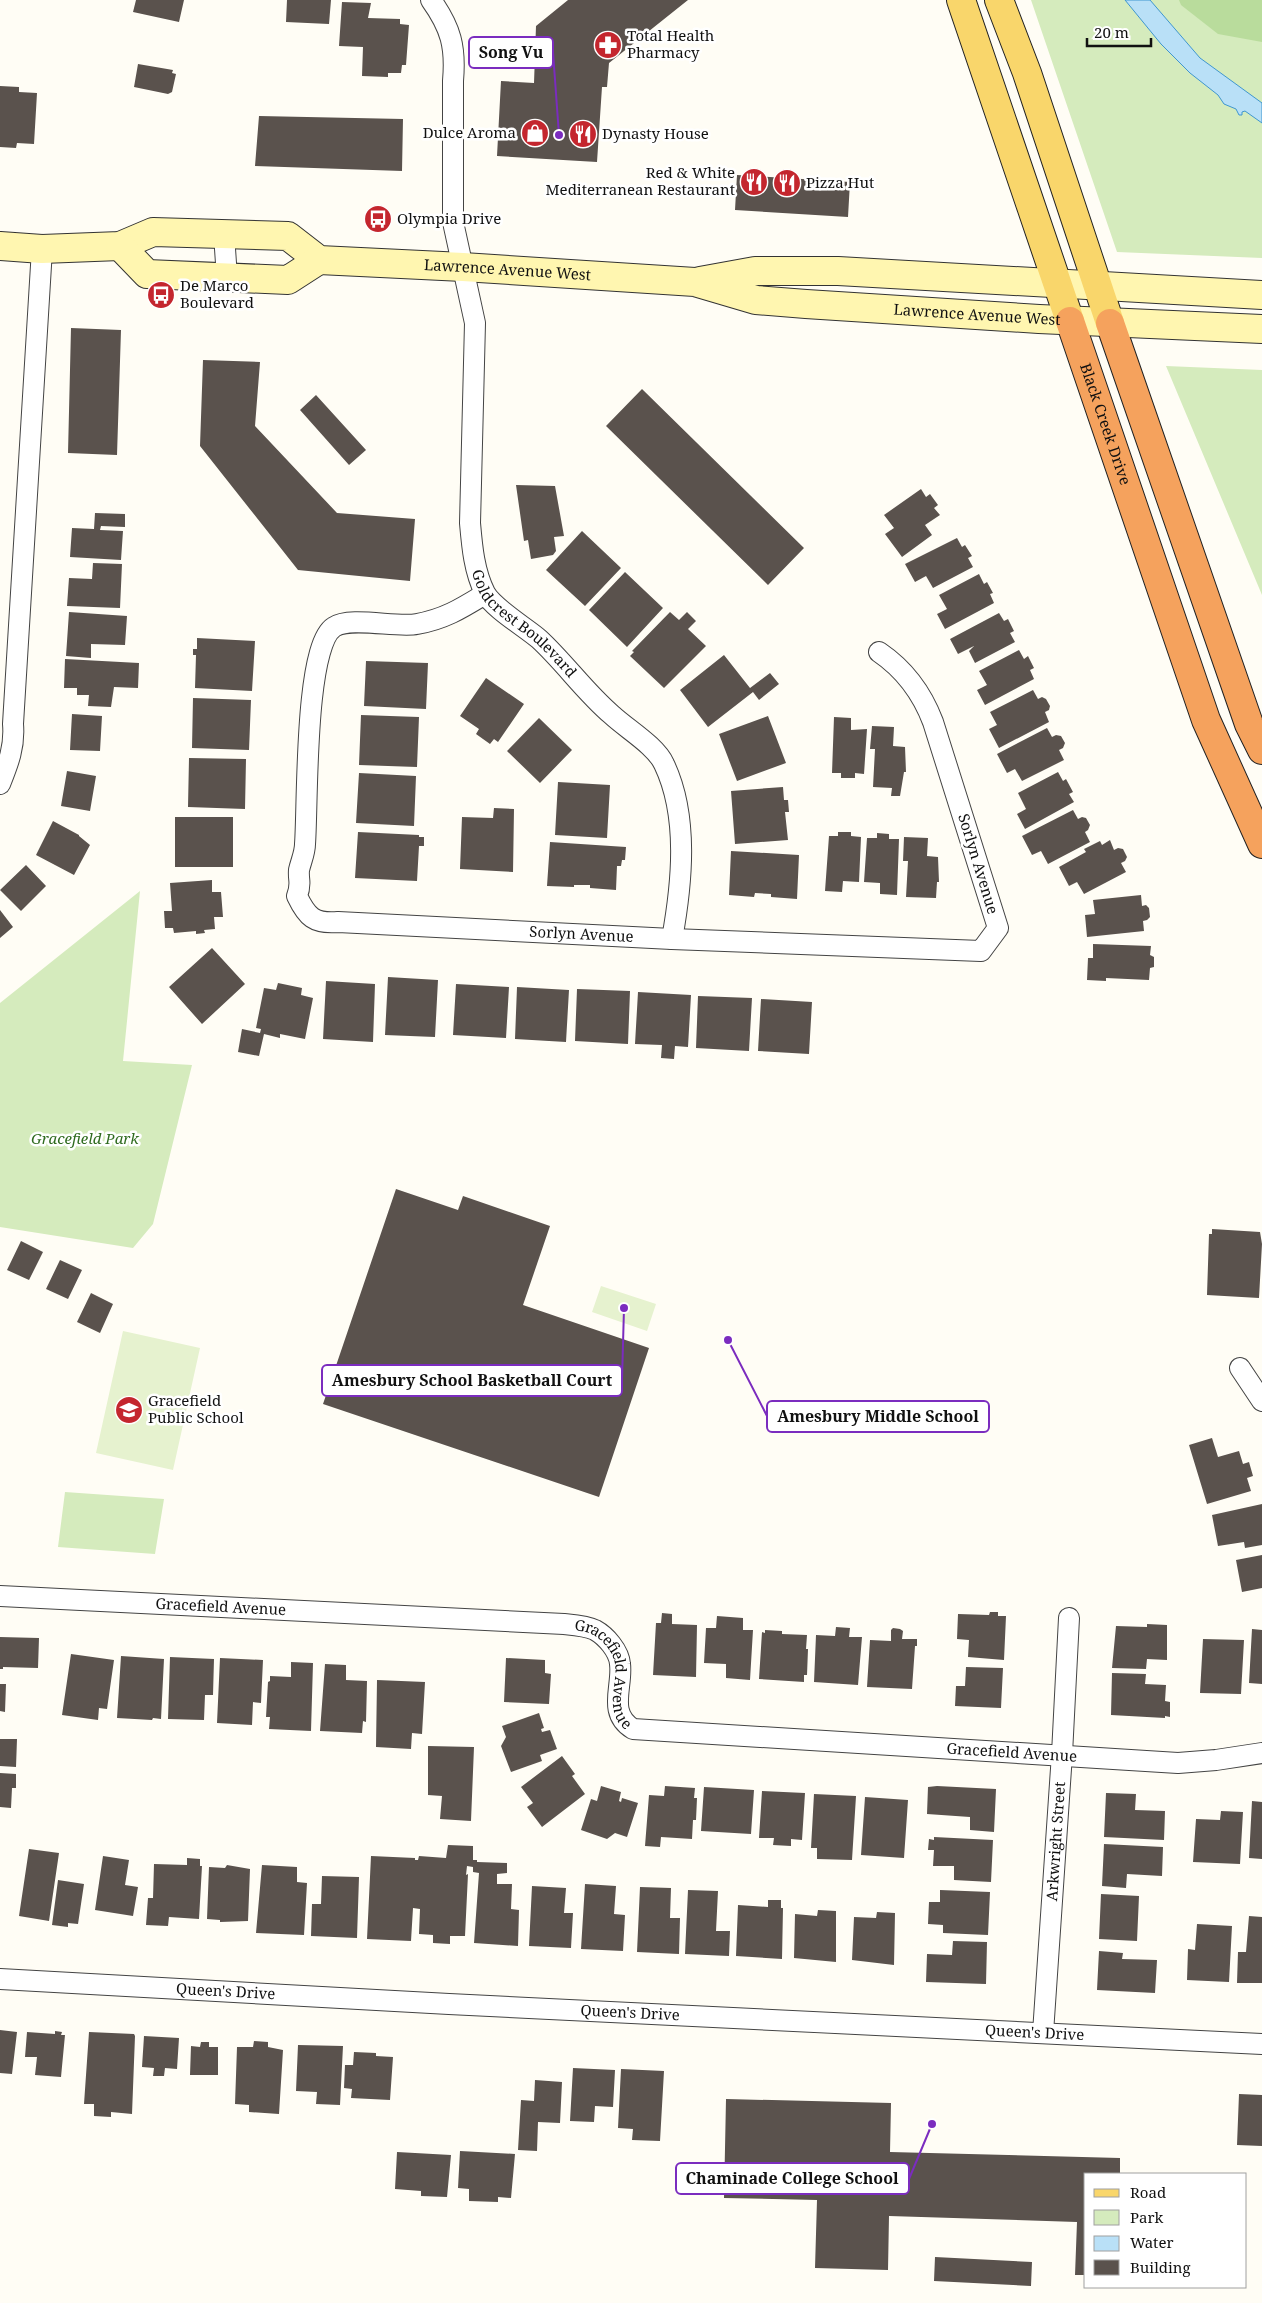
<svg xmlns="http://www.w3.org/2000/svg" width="1262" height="2303" font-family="'Noto Serif',serif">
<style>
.green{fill:#d5ebbd}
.forest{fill:#b9dc9c}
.pitch{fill:#e6f2cf}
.water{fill:#b9e0f7;stroke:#3f96cf}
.building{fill:#5a524d}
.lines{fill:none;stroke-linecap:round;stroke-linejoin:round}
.street-casing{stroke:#444;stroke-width:22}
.secondary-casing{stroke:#333;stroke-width:30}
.primary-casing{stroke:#222;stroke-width:30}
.highway-casing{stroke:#222;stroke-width:30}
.street{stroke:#fff;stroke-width:20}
.secondary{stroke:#fff6b0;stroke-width:28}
.primary{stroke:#f9d66b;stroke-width:28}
.highway{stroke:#f5a25d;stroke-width:28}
.labels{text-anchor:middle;stroke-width:5;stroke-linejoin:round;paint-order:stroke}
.poi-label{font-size:15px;fill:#111;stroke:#fff;text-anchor:start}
.street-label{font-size:15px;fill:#111;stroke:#fff}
.park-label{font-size:15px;font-style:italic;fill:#2f6b1f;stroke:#fff}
.leader{fill:none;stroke:#7b2cbf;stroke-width:2}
.callout-dot{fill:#7b2cbf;stroke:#fff;stroke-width:2}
.callout{fill:#fff;stroke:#7b2cbf;stroke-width:2}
.callout-label{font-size:16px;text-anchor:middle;font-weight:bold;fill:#111}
</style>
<rect width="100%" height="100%" fill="#fffdf5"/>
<path class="green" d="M1031,0H1262V258L1117,252Z
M1166,366L1262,370V595Z
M140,891L123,1061L192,1065L153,1224L133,1248L0,1227V1003Z
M65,1492L164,1499L155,1554L58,1547Z"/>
<path class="forest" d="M1179,0H1262V42L1218,34L1181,5Z"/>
<path class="pitch" d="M601,1286L656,1304L647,1331L592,1312Z
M123,1331L200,1348L173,1470L96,1453Z"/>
<path class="water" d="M1125,0H1150L1200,58L1262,103V123L1245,111L1242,112V115H1239L1236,109L1224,104L1218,95L1190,73L1161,44Z"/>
<path class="building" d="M136,0H184L179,22L133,12Z
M287,0H331L329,24L286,22Z
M568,0H688L609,63L607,87H602L597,162L497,156L501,81L534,83L536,26Z
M342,2L371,3L368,18L400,19V24L409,25L406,65H402L401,73H388V77L362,76L363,47L339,46Z
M138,64L173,70L172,73L176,74L172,92L168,94L134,87Z
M0,86L19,87V92L37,93L34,144L17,143L16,148L0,147Z
M259,116L403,119L402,171L255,166Z
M737,175L850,182L848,217L735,210Z
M71,328L121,330L117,455L68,453Z
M203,360L260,362L255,426L337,513L415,519L410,581L298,570L200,446Z
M642,389L804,548L768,585L606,426Z
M316,395L366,450L349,465L300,410Z
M516,485L555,486L564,536L554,537L556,551L553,555L531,559L528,540L524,541Z
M921,489L926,497L930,494L938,505L934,508L940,515L925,525L932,535L902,557L885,534L894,528L884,515Z
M95,513L125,514V527L101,526L100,530L123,531L121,560L70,557L72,528L94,529Z
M582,531L621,568L585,606L546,570Z
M957,538L962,547L965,545L972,556L968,558L973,567L933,588L926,576L915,582L905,564Z
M93,563L122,564L120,608L67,606L69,578L92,579Z
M625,572L663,608L627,647L589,610Z
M979,574L984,584L987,582L993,593L990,594L994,603L945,629L937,614L947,609L939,595Z
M69,612L127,616L125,645L91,644V658L66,656Z
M670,612L679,620L687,612L696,621L688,629L706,646L664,688L630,656L634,652L632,651Z
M999,613L1004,621L1008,619L1014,631L1010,633L1015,642L975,663L969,651L974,646L958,654L950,639Z
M197,638L255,641L252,691L195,688L196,655H193V649H197Z
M1019,650L1024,659L1028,656L1034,668L1030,670L1034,679L985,705L977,690L987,685L979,671Z
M724,655L750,688L770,673L779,684L759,700L753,692L708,727L680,690Z
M65,659L139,663L138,688L114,687L111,707L88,706L89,695H77V688H64Z
M366,661L428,663L426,709L364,706Z
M486,678L524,704L498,742L494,739L490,744L476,734L479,729L460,716Z
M1033,690L1038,699L1042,697L1046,699L1050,706L1049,710L1045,712L1049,722L999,748L989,729L997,725L990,712Z
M193,698L251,700L249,750L192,748Z
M72,714L102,716L100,751L70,750Z
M361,715L419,717L417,767L359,765Z
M768,716L786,763L737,781L719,734Z
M834,717L851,718V730L867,729L864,774L855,773V778H841V773H832Z
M539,718L572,750L540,783L507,751Z
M872,726L894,727L893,746L905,747L906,772H904L900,796H891L892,788L873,787L875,749H870Z
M1047,728L1052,737L1056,735L1061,736L1065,743L1063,748L1059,750L1064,760L1022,781L1015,769L1007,773L997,754Z
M189,758L246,759L245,809L188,807Z
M67,771L96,776L90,811L61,806Z
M1058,772L1063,781L1066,779L1073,792L1069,794L1074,802L1025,829L1017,814L1026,809L1018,793Z
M359,773L416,776L414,826L356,823Z
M558,782L610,785L607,838L555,835Z
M783,787L784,800H788L789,812H785L788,840L735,844L731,791Z
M494,808L514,809L513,872L460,869L462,817L493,818Z
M1073,810L1078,819L1082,817L1086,818L1090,825L1088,830L1085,832L1090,842L1048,864L1041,851L1032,855L1022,836Z
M175,817H233V867H175Z
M53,821L79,835V836L90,845L74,875L36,855Z
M358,832L419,835V837H424V846H419L417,881L355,878Z
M838,832H851V836L861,837L859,882L843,881L842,892L825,891L829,836H838Z
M877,833L889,834V839H899L897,895L880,894V883L864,882L867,838H877Z
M904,837L928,838L927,856L938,857L939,882H937L936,898L906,897L908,861H903Z
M1110,840L1114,850L1118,848L1123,849L1127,857L1125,861L1121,863L1126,872L1084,894L1077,882L1069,886L1059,867L1086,852L1084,849L1100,841L1102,845Z
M550,842L626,847L625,860H622L621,866H617L616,890L590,888V885H574V887L547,886Z
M731,851L799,855L797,899L771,897V894L755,893L754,897L729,895Z
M26,865L46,886L21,911L0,890Z
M212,880V892H221L223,917H214L215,929L204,930L205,933L196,934V931L174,933L173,928H165L164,911H172L170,883Z
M1141,895L1142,906L1146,905L1149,908L1150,917L1147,920L1143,921L1144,931L1087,937L1085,915L1095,914L1093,900Z
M0,910L13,927L0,938Z
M1093,944L1151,946L1150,955L1154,957V967L1150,968L1149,980L1106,978V981L1087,980L1088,958H1093Z
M212,948L245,984L202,1024L169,987Z
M388,977L438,980L435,1037L385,1035Z
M326,981L375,984L373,1042L323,1039Z
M278,983L302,988L301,995L313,998L305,1039L280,1034V1038L264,1034L259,1056L238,1052L242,1029L260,1033L261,1029L256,1028L264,988L276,990Z
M456,984L509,987L506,1038L453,1035Z
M517,987L569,990L566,1042L515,1039Z
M577,989L630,991L628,1044L575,1041Z
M638,992L691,995L688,1047L675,1046L674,1059L661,1058L662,1045L635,1044Z
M698,996L752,998L749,1051L696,1048Z
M761,999L812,1002L809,1054L758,1051Z
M396,1189L458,1210L463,1196L550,1226L523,1305L649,1348L599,1497L323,1404Z
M1212,1229L1260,1232L1262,1244L1259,1298L1207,1295L1209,1234H1212Z
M21,1241L43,1252L29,1280L7,1270Z
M60,1260L82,1270L68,1299L46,1289Z
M91,1293L113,1304L100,1333L77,1322Z
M1212,1438L1218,1457L1239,1451L1243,1464L1249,1462L1253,1476L1247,1478L1251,1491L1207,1504L1189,1445Z
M1262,1504V1545L1245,1548L1244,1542L1218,1546L1212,1515Z
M1262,1555V1588L1242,1592L1236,1560Z
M990,1612H998V1616H1006L1004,1660L968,1657L969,1640L957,1639L958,1614L989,1615Z
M662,1613L672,1614V1624L697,1625L696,1677L653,1675L656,1623H661Z
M717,1616L743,1618V1630H753L750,1680L726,1678V1664L704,1663L706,1628H716Z
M1147,1624L1167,1625V1660L1147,1659L1146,1669L1112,1668L1116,1626L1147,1627Z
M836,1627L850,1628L849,1637H862L858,1685L814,1682L816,1635L835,1636Z
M893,1628L900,1629L903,1631L902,1639H917V1646H915L912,1689L867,1687L870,1640L891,1641V1630Z
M1252,1629L1262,1630V1684L1249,1683Z
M765,1630L782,1631V1634L807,1635L806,1649H808L807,1675H804V1682L759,1679L762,1632L765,1633Z
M0,1637L39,1638L38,1668L3,1667V1669H0Z
M1203,1639L1244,1640L1241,1694L1200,1693Z
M71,1654L114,1660L107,1709L99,1708L98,1720L62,1715Z
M121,1656L164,1659L161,1719L153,1718L152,1720L117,1718Z
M170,1657L214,1659L213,1695H205L204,1720L168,1719Z
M220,1658L263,1660L261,1703L253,1702L252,1725L217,1723Z
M506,1658L545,1660V1673L551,1674L549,1704L504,1702Z
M291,1662L313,1663L311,1731L269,1729L270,1717H266L268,1682L270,1681V1676L291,1677Z
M325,1664L346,1665V1680L367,1681L366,1722L363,1721L362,1733L320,1731Z
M966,1667L1003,1668L1001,1708L955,1706L956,1686H965Z
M1112,1673L1146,1674L1145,1684L1166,1685L1165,1701L1170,1702V1717L1165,1716V1718L1111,1715Z
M377,1680L425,1682L422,1734L412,1733L411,1749L376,1747Z
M0,1684H6L5,1712L0,1711Z
M539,1713L544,1728L541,1729L542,1732L550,1730L557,1749L540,1755L542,1761L511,1772L501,1746L506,1737L502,1726Z
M0,1739H17L16,1767L0,1766Z
M428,1746L474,1747L471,1821L440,1819L442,1796L428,1795Z
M562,1756L575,1774L572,1776L585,1794L542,1827L527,1807L533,1803L521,1787Z
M0,1773L16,1774V1788H12L11,1808L0,1807Z
M601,1786L621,1792L619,1801L621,1802L622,1798L638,1803L627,1837L615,1833L607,1839L581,1830L591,1799L597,1801Z
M665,1786L695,1788L694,1798H697L696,1820H693L692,1839L661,1837L660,1847L645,1846L649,1795L664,1796Z
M937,1786L996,1789L994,1832L970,1830V1817L927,1814L928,1787Z
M704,1787L754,1790L751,1834L701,1831Z
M762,1791L805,1793L802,1840L791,1839V1846L773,1845L774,1838H759Z
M1106,1793L1136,1794L1135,1810L1165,1811L1164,1840L1104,1837Z
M814,1794L856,1796L852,1860L817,1859V1848H811Z
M865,1797L908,1800L904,1858L861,1855Z
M1252,1801L1262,1802V1859L1249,1858Z
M1221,1811L1243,1812L1240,1864L1193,1862L1196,1819L1220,1820Z
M934,1837L993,1840L991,1882L954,1880V1866H933L934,1850H928L929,1839L934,1840Z
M1104,1844L1163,1847L1162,1876L1127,1874L1126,1888L1102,1886Z
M448,1845L473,1846V1860H477V1862L507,1863V1873L497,1874V1884H512L511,1909L519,1910L518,1946L474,1943L479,1873L473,1872V1867L467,1866L466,1875L468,1874L465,1936H450V1944L433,1943V1935L419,1934L420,1909L413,1908L411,1941L367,1939L371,1856L415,1858V1860H418L419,1856L446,1858Z
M29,1849L59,1853L49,1921L19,1916Z
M103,1856L129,1860L125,1885L138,1887L133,1916L95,1910Z
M187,1858L200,1859V1866H202L199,1919L169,1917L168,1926L146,1925L148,1898H153L154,1864L187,1865Z
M227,1865L250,1869L248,1921L220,1922V1920L207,1919L209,1867L225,1868Z
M262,1865L297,1867V1882L307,1883L304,1935L256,1933Z
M322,1876L359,1877L357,1938L311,1936L312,1904H321Z
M58,1880L84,1884L78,1924L68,1923V1927L52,1925Z
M585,1884L616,1886L614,1914L625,1915L623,1951L581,1949Z
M532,1886L566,1888L564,1913H573L571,1948L529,1946Z
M640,1887L671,1888L670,1918H680L679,1954L637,1952Z
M688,1890L718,1891L716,1931H730L729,1956L685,1954Z
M940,1890L990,1892L988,1935L943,1933V1925L928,1924L929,1902H940Z
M1101,1894L1139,1896L1137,1941L1099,1939Z
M768,1900H781V1908H783L782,1959L736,1956L738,1905L768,1907Z
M818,1910L836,1911V1962L794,1958L795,1914L817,1916Z
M877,1912L895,1913L894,1965L852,1960L854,1917L876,1918Z
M1249,1916L1262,1917V1983H1237L1238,1952H1246Z
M1197,1924L1232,1926L1229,1982L1187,1980L1188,1949L1195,1950Z
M953,1941L987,1942L986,1984L926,1982L927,1954L952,1955Z
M1099,1951L1123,1953L1122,1959L1157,1960L1155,1993L1097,1990Z
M0,2030L17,2032L12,2074L0,2073Z
M55,2031L62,2032L61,2035H65L61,2077L35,2075L37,2057H25L27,2032L55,2034Z
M89,2032L134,2034L135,2036L132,2114L111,2112V2117L94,2116V2104H84Z
M144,2036L179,2038L177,2069L165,2068L164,2076H153L154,2068L142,2067Z
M254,2041L268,2042V2047L283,2050L279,2114L249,2112V2105L235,2104L237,2047H253Z
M201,2042H209V2047H218V2075H190L191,2046L200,2047Z
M298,2045L343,2046L340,2105L316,2104L317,2092L296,2091Z
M354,2052L376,2053V2056L393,2057L390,2100L351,2098L352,2089L344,2088L345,2065H353Z
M573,2068L615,2070L613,2107L595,2106L594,2122L570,2121Z
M621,2069L664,2071L660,2141L632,2140L633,2129L618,2128Z
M535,2080L562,2082L560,2123L538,2122L537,2151L518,2150L521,2100L534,2101Z
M1239,2094L1262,2095V2146L1237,2145Z
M726,2099L891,2103L890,2152L1120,2158V2174H1086V2275H1075L1077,2222L889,2216L888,2270L815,2268L817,2200L724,2198Z
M460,2151L515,2154L511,2198L498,2197V2202L469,2201V2189L458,2188Z
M397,2152L451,2155L447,2197L421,2196V2191L395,2189Z
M935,2257L1032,2262L1031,2286L934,2281Z"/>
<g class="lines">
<g class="street-casing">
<g id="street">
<path id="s1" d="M431,0C451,28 456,47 453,81V222L475,323L470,523C472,546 474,571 485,593C493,608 525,627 539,639C565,663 585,692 612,715C627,729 656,746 664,764C689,816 682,884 672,939"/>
<path d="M224,234L227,278"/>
<path id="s2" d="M485,594C462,608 445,619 417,624C397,628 350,616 334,627C304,646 308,806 305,844C305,853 301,861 299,870C298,881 302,883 297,896C307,917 314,924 338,922L672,939L981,951L998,928L933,722C922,693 904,669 879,652"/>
<path d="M0,784C8,764 15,747 13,724L42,249"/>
<path d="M1240,1368L1262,1401"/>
<path id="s3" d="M0,1596L564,1624C574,1625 587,1626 595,1630C606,1636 619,1651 620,1664C623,1687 607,1713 633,1729L1178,1763L1216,1760L1262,1753"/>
<path id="s4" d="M0,1979L449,2004L1262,2044"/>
<path id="s5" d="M1043,2033L1062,1754L1069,1618"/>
</g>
</g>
<g class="secondary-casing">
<g id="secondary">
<path id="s6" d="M0,246L42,249L120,246L153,232L288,236L319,260L463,267L695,282L756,300L806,304L1039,319L1262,329"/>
<path d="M120,246L147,274L288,280L319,260"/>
<path d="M700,281L755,271H838L1262,295"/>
</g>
</g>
<g class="primary-casing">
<path id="primary" d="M961,0L1070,321
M999,0L1027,73L1110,323"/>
</g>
<g class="highway-casing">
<g id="highway">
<path id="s7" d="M1070,321L1206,720L1262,844"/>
<path d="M1110,323L1249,724L1262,750"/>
</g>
</g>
<use href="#street" class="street"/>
<use href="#secondary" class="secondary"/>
<use href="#primary" class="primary"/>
<use href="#highway" class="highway"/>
</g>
<defs>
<g id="pharmacy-disc" transform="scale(1.4375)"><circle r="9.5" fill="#c4262e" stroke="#fff"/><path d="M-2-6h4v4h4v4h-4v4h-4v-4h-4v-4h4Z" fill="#fff"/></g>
<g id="shop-disc" transform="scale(1.4375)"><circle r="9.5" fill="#c4262e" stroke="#fff"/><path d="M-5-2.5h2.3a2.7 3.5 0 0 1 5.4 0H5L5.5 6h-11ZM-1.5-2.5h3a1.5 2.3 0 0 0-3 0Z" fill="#fff"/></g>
<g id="restaurant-disc" transform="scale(1.4375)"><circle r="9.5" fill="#c4262e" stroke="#fff"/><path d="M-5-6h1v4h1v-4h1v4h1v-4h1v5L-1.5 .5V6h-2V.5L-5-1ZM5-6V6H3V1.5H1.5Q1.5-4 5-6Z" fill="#fff"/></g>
<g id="bus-disc" transform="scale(1.4375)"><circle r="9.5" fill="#c4262e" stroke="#fff"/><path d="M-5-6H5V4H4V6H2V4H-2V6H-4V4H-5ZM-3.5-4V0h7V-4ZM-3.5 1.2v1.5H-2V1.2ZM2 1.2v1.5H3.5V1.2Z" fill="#fff"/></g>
<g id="school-disc" transform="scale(1.4375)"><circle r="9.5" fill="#c4262e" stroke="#fff"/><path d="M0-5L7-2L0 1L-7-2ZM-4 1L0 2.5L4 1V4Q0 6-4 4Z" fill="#fff"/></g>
</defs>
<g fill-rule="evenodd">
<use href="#pharmacy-disc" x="608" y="45"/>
<use href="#shop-disc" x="535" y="133"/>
<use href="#restaurant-disc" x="583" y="134"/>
<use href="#restaurant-disc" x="754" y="182"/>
<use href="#restaurant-disc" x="787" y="183"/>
<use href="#bus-disc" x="378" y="219"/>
<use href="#bus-disc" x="161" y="295"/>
<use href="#school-disc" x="129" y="1410"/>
</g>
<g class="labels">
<g class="poi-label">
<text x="627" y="41">Total Health<tspan x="627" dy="17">Pharmacy</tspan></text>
<text x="516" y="138" text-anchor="end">Dulce Aroma</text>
<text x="602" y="139">Dynasty House</text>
<text x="735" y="178" text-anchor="end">Red &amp; White<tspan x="735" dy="17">Mediterranean Restaurant</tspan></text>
<text x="806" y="188">Pizza Hut</text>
<text x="397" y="224">Olympia Drive</text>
<text x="180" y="291">De Marco<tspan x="180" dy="17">Boulevard</tspan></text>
<text x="148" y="1406">Gracefield<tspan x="148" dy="17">Public School</tspan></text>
</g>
<g class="street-label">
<text dy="5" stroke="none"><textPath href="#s6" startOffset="519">Lawrence Avenue West</textPath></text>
<text dy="5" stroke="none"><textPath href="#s6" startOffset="992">Lawrence Avenue West</textPath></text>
<text dy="5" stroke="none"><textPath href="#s7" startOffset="109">Black Creek Drive</textPath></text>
<text dy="5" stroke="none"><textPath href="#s1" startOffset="651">Goldcrest Boulevard</textPath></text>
<text transform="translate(978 864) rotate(73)" y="5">Sorlyn Avenue</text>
<text dy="5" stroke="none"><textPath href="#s2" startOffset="731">Sorlyn Avenue</textPath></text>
<text dy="5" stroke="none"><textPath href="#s3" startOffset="221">Gracefield Avenue</textPath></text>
<text dy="5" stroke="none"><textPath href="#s3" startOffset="641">Gracefield Avenue</textPath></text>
<text dy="5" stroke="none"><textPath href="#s3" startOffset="1090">Gracefield Avenue</textPath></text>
<text dy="5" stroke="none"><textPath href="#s5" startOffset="192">Arkwright Street</textPath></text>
<text dy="5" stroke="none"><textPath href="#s4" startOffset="226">Queen's Drive</textPath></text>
<text dy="5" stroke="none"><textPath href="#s4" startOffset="631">Queen's Drive</textPath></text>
<text dy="5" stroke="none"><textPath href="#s4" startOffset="1036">Queen's Drive</textPath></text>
</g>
<g class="park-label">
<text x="85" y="1144">Gracefield Park</text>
</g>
</g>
<path class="leader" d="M559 135L553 52M624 1308L622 1380M728 1340L767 1416M932 2124L909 2179"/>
<g class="callout-dot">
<circle cx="559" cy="135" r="5"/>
<circle cx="624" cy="1308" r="5"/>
<circle cx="728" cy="1340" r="5"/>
<circle cx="932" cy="2124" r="5"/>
</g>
<g class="callout">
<rect x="469" y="37" width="84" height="31" rx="5"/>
<rect x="322" y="1365" width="300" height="31" rx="5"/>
<rect x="767" y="1401" width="222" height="31" rx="5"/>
<rect x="676" y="2163" width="233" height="31" rx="5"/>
</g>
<g class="callout-label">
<text x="511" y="58">Song Vu</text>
<text x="472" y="1386">Amesbury School Basketball Court</text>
<text x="878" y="1422">Amesbury Middle School</text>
<text x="792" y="2184">Chaminade College School</text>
</g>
<rect x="1084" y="2173" width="162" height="115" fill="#ffffff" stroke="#a0a0a0"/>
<rect x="1094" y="2189" width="25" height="8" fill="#f9d66b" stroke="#a0a0a0"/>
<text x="1130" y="2198" font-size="15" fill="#111111">Road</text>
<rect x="1094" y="2210" width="25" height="15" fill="#d5ebbd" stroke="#a0a0a0"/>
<text x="1130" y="2223" font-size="15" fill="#111111">Park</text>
<rect x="1094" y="2236" width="25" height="15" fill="#b9e0f7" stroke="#a0a0a0"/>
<text x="1130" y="2248" font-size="15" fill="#111111">Water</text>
<rect x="1094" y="2260" width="25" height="15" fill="#5a524d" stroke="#a0a0a0"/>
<text x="1130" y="2273" font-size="15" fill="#111111">Building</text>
<path d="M1087 38v8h64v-8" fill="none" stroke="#111111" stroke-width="2.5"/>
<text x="1094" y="38" font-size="15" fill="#111111" stroke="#ffffff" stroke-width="4" paint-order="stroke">20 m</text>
</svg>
